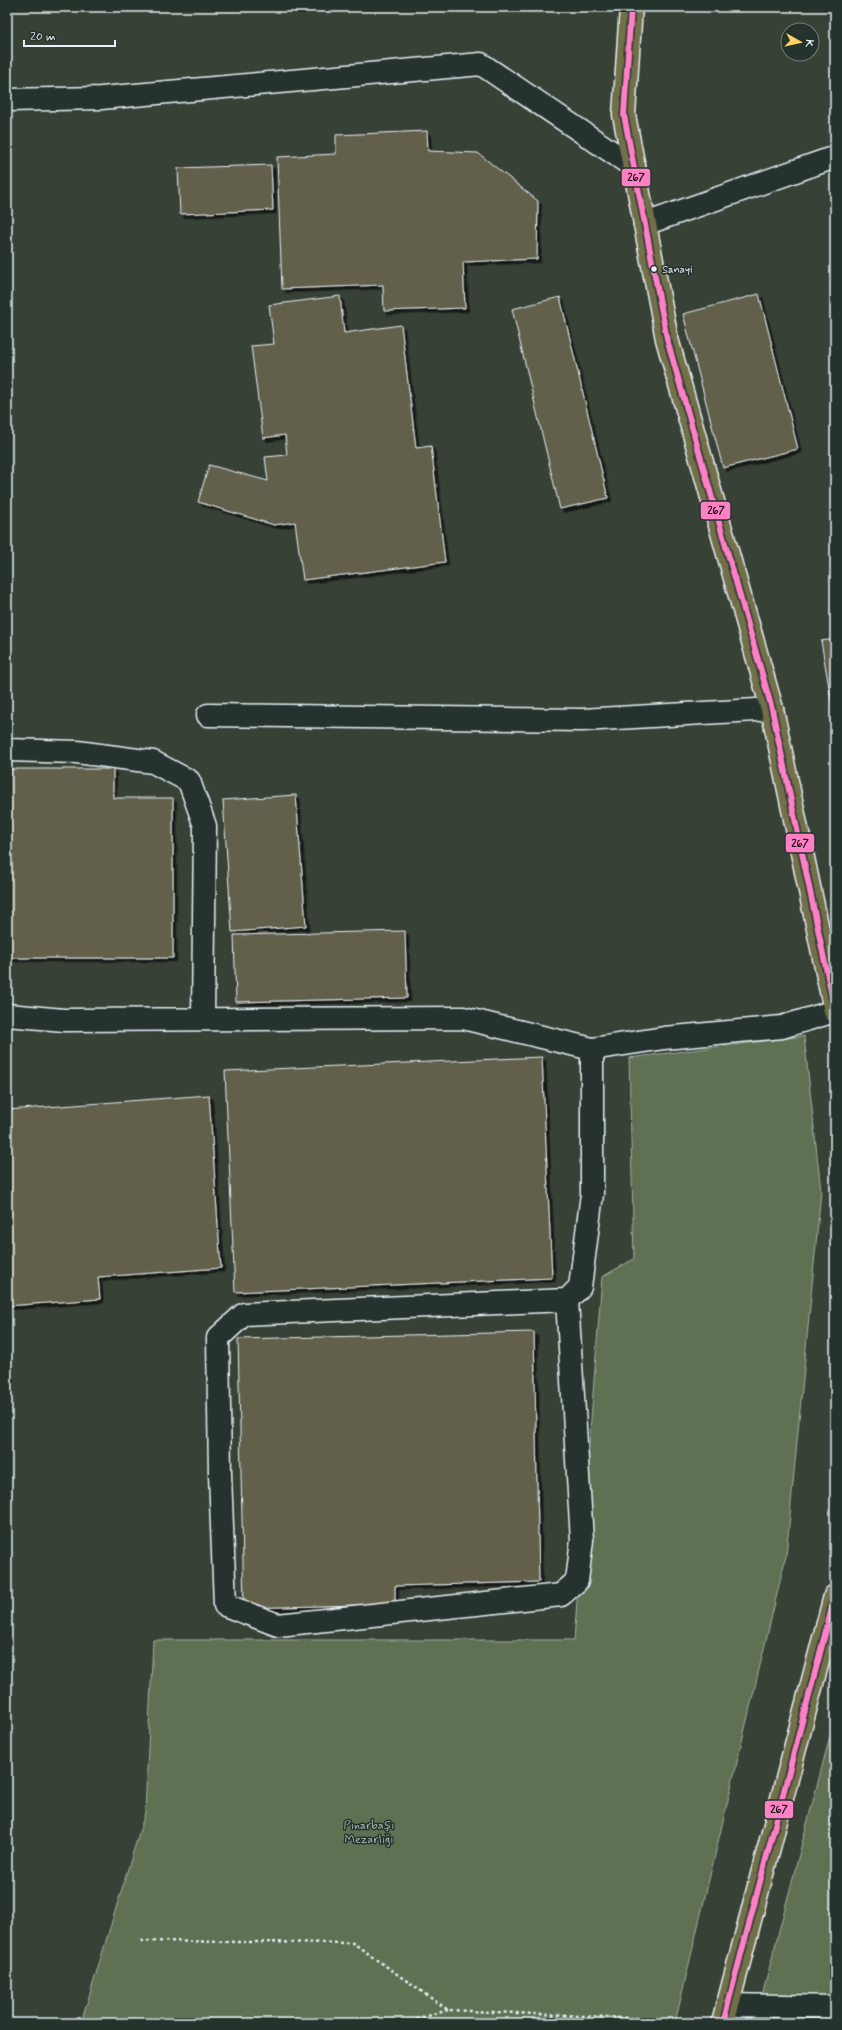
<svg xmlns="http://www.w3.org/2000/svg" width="842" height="2030" font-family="Mynerve,sans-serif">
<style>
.green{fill:#5e7052;stroke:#a3b0a5}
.building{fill:#62614c;stroke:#e8f1f8;filter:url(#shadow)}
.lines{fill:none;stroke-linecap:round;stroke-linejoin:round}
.minor-casing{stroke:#e8f1f8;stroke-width:25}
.major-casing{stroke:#e8f1f8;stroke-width:25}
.path{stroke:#e8f1f8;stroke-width:2.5;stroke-dasharray:3 3;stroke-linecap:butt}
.minor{stroke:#26332d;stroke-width:22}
.major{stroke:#726f4a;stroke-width:22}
.bus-1-casing{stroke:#26332d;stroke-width:9}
.bus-1{stroke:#ff80c5;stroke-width:6}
.bus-dot{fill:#e8f1f8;stroke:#26332d;stroke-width:1.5}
.labels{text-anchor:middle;stroke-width:3;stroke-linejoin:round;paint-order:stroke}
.bus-label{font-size:11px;fill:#e8f1f8;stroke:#26332d;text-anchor:start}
.park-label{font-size:12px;fill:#b1bdb6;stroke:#26332d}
.line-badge{stroke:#26332d;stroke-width:1.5}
.pale-badge-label{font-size:11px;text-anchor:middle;font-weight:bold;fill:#111}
</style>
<defs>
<filter id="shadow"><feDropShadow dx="3.5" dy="3.5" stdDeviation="0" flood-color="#0009"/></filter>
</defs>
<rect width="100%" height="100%" fill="#384136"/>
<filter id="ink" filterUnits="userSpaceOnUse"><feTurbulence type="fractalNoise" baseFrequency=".025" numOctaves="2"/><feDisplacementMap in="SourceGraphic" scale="8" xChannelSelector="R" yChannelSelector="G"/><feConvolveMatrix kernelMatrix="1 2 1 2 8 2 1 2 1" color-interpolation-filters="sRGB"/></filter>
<g filter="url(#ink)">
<path class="green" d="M804,1036L821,1191L786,1556L675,2023H81L145,1813L153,1640H574L602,1277L634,1259L629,1058Z
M835,1717V2023H755Z"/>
<path class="building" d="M427,131L428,151L478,153L538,201L537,259L463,262L465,308L384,311L383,285L282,289L277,157L336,154V135Z
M271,165L273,210L180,214L178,168Z
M759,294L798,449L723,468L683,314Z
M340,296L344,333L401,325L416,448L431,446L445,562L303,580L295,522L274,525L198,502L209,465L268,481L265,457L287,455L285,435L263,438L251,346L274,344L269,305Z
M560,297L608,498L560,509L512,309Z
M835,639V722L821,641Z
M7,769H113V798H173V958H7Z
M296,795L306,926L232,932L223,800Z
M405,931L407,998L236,1002L234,935Z
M542,1057L552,1278L235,1292L225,1071Z
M209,1095L221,1268L98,1277L100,1299L7,1306V1110Z
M534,1332L539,1582L395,1586V1604L244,1608L238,1339Z"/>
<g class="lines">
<g class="minor-casing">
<path id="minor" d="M7,100L101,98L481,64L634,167
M645,224L835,157
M208,715L582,720L772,709
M7,750L77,752L153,762L189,781L205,826L203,1018
M7,1015L64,1020L463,1018L592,1049L664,1038L782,1027L835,1011
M567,1300L582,1540L577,1581L561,1595L278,1625L225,1605L220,1474L218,1338L244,1314L567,1300L580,1287L592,1194V1049
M727,2005L835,2007"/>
</g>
<g class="major-casing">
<path id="major" d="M631,7L624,115L667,339L772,709L835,1011
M723,2023L835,1596"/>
</g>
<path class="path" d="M141,1941L353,1943L448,2010L696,2021
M405,2023L448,2010"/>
<use href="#minor" class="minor"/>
<use href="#major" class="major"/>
<g class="bus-1-casing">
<path id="bus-1" d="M631,7L624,115L667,339L772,709L835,1011
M723,2023L835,1596"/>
</g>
<use href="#bus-1" class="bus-1"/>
</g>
</g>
<circle class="bus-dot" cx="654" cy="269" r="3.5"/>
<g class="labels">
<g class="bus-label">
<text x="662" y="273">Sanayi</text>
</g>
<g class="park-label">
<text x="369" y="1829">Pınarbaşı<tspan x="369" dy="14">Mezarlığı</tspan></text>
</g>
</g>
<g class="line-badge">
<rect x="621" y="168" width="30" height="19" rx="4" fill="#ff80c5"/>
<rect x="700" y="501" width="31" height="19" rx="4" fill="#ff80c5"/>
<rect x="785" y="833" width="30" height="20" rx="4" fill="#ff80c5"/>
<rect x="764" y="1800" width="30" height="19" rx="4" fill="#ff80c5"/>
</g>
<g class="pale-badge-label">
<text x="636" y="181">267</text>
<text x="716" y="514">267</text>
<text x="800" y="847">267</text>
<text x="779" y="1813">267</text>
</g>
<rect width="842" height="2030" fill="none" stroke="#26332d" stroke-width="24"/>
<rect x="12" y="12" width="818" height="2006" fill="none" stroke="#e8f1f8" stroke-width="1.5" filter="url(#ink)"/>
<g transform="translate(800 42) rotate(98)"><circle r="19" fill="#26332d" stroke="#747f7e"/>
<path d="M0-3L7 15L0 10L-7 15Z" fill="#ffd166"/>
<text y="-6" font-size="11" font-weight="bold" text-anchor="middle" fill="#e8f1f8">K</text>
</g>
<path d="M24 40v6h91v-6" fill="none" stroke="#e8f1f8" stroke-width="2"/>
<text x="30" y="40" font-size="12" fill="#e8f1f8" stroke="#26332d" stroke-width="3" paint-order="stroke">20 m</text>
</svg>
